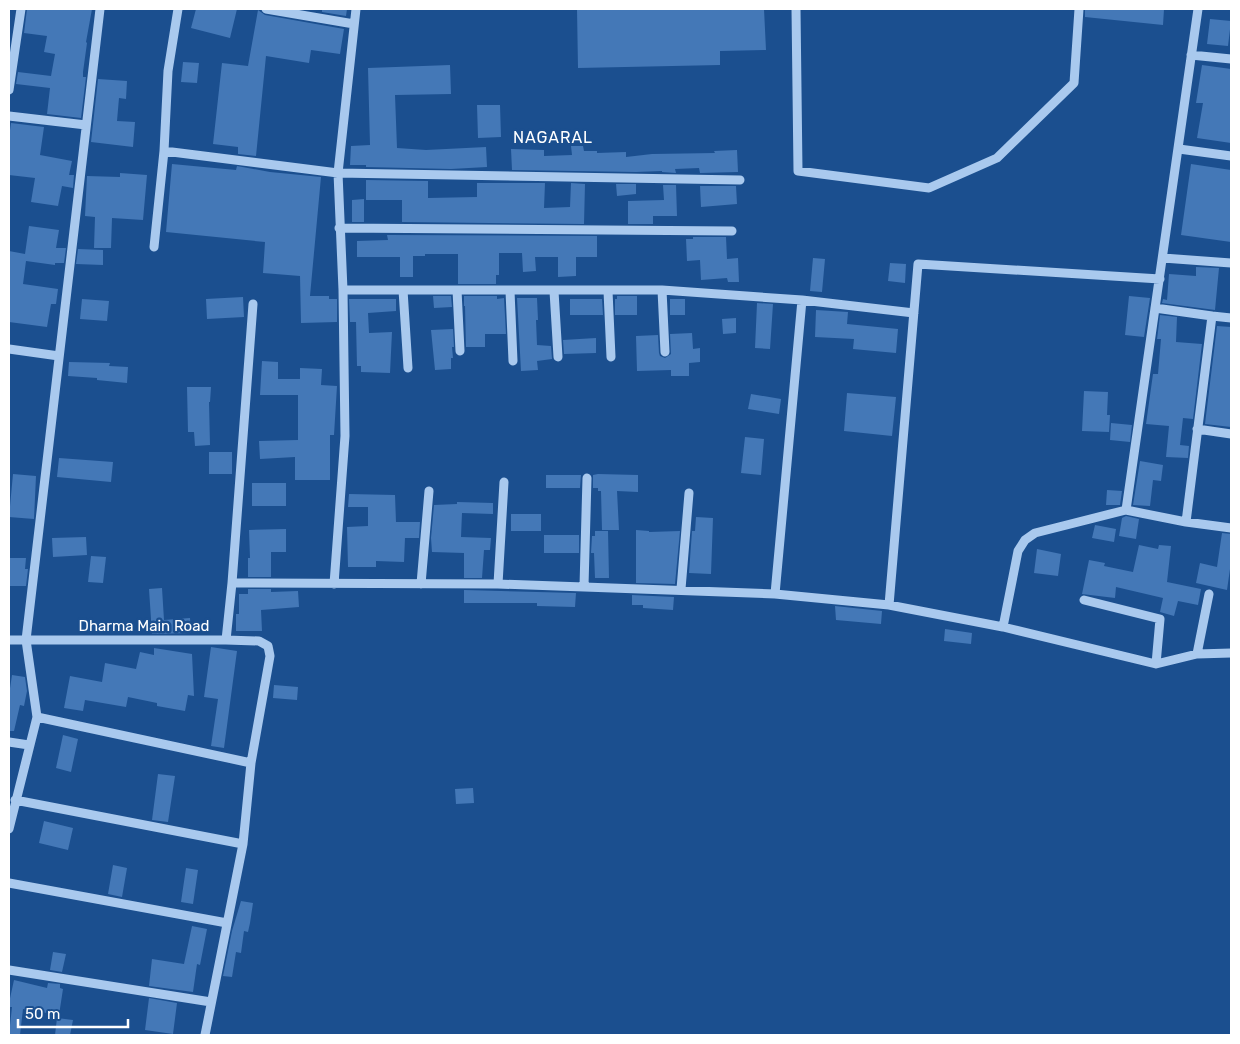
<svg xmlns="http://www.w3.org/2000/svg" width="1240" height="1044" font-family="Rubik,sans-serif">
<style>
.building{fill:#4478b7}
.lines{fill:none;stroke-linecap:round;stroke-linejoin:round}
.minor{stroke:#a9c9ee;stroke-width:9}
.labels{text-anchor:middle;stroke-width:5;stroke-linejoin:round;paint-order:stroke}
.street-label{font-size:15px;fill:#fff;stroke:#1b4f8f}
.neighbourhood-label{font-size:16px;letter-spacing:1px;fill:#fff;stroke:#1b4f8f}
</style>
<rect width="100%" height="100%" fill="#1b4f8f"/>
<path class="building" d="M27,9H92L86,42L87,43L83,72V77H86L81,118L47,114L50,88L16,84L18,72L51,76L55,54L44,52L47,36L24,33Z
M196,9H237L230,38L191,28Z
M322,9H347L346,16L322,12Z
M577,9H764L766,50L720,51V65L578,68Z
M1085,9H1164L1163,25L1085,17Z
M258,10L265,15L344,29L340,54L311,50L309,63L266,56L256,156L238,154V147L213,144L222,63L248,66Z
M1210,19L1231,21L1228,46L1207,44Z
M183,62L199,63L197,83L181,82Z
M450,65L451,94L395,95L397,148L426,150L486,147L487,167L451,169L366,167V165H350L351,146L370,145L368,68Z
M1202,65L1231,69V143L1197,138L1203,103H1196Z
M98,79L127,81L126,99L119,98L117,121L135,122L133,147L91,142Z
M477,105H500L501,137L478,138Z
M11,123L44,127L40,155L72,161L69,175H74L73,188L62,186L58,206L31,202L35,178L9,175V137Z
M571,146H583L584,151H597V153L626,152V157L652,154L715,153L714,151L737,150L738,172L700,173L699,168L675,169L676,173L662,172V171L636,172L512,170L511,149L544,150V156L572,155Z
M172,164L236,170L237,166L270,172L321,177L310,296H329V299H337V322L301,323L300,276L263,273L265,242L166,232Z
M1191,164L1231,170V242L1181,235Z
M120,173L147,175L143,220L112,218L111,248H94L95,217L85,216L87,176L120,177Z
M366,180L428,181V198L477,197V183H545L544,208L570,207L571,183L585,184L584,224L402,222V200H366Z
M616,184H636V194L617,196Z
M663,185H676L677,216H653V224H628V201L664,200Z
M700,186H736L737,204L701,207Z
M364,199V222H352V200Z
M29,226L59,230L56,248H66L64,263H55V265L26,261L23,284L58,289L56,304H51L47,327L9,322V251L25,254Z
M387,235L597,236V257H576V276L558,277V257H535L536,271L523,272L522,253H499V275H496V284H458V254H425V256H413V277H400V257H357V241L388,240Z
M693,237H726L727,259L738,258L739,282H728L727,278L701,280L700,260L687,261L686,239H693Z
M78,249L103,250V265L76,264Z
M813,258L825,259L822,292L810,291Z
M890,263L906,264L905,283L888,281Z
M1196,267L1219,268L1215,310L1162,303L1163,299L1167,300L1169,274L1196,276Z
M433,296H451L452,307L434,308Z
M464,296H497V299L504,298L506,334H485V347H466L465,306H464Z
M617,296H637V315H615V299H617Z
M1129,296L1150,298L1144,337L1125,335Z
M243,297L244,317L207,319L206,299Z
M517,298H537L538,320H536L537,345L551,346L552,359L537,361L538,370L521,371Z
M82,299L109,301L107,321L80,319Z
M349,299H396V311L368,313L369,333L392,332L390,373L361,372V366H357L356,322H350Z
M570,299H602L603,315H570Z
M670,299H685V315H670Z
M757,303L773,304L770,349L755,348Z
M816,310L848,312L847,324L898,329L896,353L853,349L854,339L815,337Z
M1160,315L1177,317L1176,342L1202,344L1193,419L1183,418L1180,445L1189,446L1188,458L1166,457L1169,426L1146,424L1153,374H1158L1161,339H1157Z
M736,318V333L723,334L722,319Z
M1217,326L1231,327V427L1205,424Z
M453,329L454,347H452L453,358H451V369L435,370L431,330Z
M692,333L693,349L700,348V362L689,363V376H671V370L637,371L636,336L658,335L659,353L660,356L665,358L671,354L670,334Z
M596,338V353L564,354L563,340Z
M262,361L278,362V379H300V368L322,369L321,385L337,386L334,435H330V480H295V457L260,459L259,441L298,440V395H260Z
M69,362L110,363L109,366L128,367L127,383L97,380V378L68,376Z
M187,387H211L210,402H209L210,445L195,446L194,432H188Z
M1084,391L1108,392L1107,415H1110L1109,432L1082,431Z
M847,393L896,397L892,436L844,431Z
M751,394L781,399L779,414L748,409Z
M1111,423L1132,425L1130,442L1110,440Z
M745,437L764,439L761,475L741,473Z
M209,452H232V474H209Z
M59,458L113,462L111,482L57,477Z
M1140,461L1163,465L1161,481L1153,480L1150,506L1133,505Z
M13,474L36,476L34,519L9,517Z
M598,474L638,475V492L617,491L619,530H602L601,491H598V488H593V475Z
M546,475H581L580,488H546Z
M252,483H286V506H252Z
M1107,490L1122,491L1120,505H1106Z
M349,494L395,495L396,522H420L419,538H405L404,562L376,561V567H348L347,527L368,526V507H348Z
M457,502L493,503V514L462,513L461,537L491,538L490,550H484L482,578H464V553L432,552L431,538L434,505L457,504Z
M511,514H541V531H511Z
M1126,516L1139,519L1136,539L1119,536L1122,518Z
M696,517L713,518L711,574L689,573L692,531H695Z
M1095,525L1116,529L1114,542L1092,538Z
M286,529V552H271V577H248V558H250L249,530Z
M636,530L649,531V532L680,531L675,584L636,583Z
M595,531H608L609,578H595L594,553H591L592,536H595Z
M1222,533L1231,534V562L1227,590L1196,583L1200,563L1217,567Z
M544,535H579V553H544Z
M86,537L87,555L53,557L52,538Z
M1139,545L1158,549L1159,545L1171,546L1167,582L1201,589L1198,605L1178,601L1174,616L1160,612L1163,598L1116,587L1115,598L1082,594L1089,560L1105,563L1104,566L1133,572Z
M1037,549L1061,554L1058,576L1034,573Z
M91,556L106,557L103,583L88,582Z
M9,558H26L25,569H28L26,586H9Z
M162,588L164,620L190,618L191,633L152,634L149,589Z
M248,589H271V592L298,591L299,607L261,610L262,631H236V614H239V594H248Z
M464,590L576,593L575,607L537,606V603H464Z
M632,595L674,597L673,610L643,608V605H632Z
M835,606L882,611L881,624L836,620Z
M945,629L972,633L971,644L944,641Z
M211,647L237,651L224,748L211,746L218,699L204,697Z
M154,648L192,654L194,696L188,695L185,711L157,706V703L128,697L126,707L85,700L83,711L64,708L70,676L102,682L105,663L136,669L140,652L154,655Z
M12,675L25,677L27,691L24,706L20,705L14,731H9V695Z
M274,685L298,687L297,700L273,698Z
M63,735L78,739L71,772L56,768Z
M158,774L175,776L168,822L152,820Z
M473,788L474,803L456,804L455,789Z
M44,821L73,828L68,850L39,843Z
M113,865L127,868L122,897L108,894Z
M186,868L198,870L193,904L181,902Z
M241,901L253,903L250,923L248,932L244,931L241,953L236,952L232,977L223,976L232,931Z
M192,926L207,929L200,965L197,964L193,992L149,986L152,959L184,964Z
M53,952L66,954L62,972L50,970Z
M14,980L47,988L48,983L60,984V988L63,989L59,1015L23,1009L20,1035H9L12,1007H9V1003Z
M149,998L177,1003L173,1034L145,1030Z
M57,1018L73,1020L70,1035H55Z"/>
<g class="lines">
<path class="minor" d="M266,9L354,24
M796,9L798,171L929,188L997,158L1074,83L1079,9
M1191,55L1231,59
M9,90L21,9
M9,116L86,125
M1179,149L1231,156
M164,151L338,173L740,180
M339,228L732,231
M154,247L164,151L168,71L178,9
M1163,258L1231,263
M343,290H662L802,300L914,313
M403,290L408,368
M457,290L460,351
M662,290L665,352
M510,291L513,361
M554,291L558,357
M608,291L611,357
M1155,308L1212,316L1186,522
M1212,316L1231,318
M9,349L59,356
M1197,429L1231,434
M1126,510L1186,522L1231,528
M232,583L498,584L775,594L889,605L1003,627L1018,551L1025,540L1035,533L1126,510L1198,9
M334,584L345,436L343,290L338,173L356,9
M421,584L429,491
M498,584L504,482
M584,586L587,478
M681,589L689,493
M775,594L802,300
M1084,600L1160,619L1156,664L1197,654L1231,653
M889,605L918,264L1160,279
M1003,627L1156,664
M9,640H226L259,641L268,646L270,656L251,763L243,844L205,1035
M226,640L232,583L253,304
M1197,654L1209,594
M37,717L251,763
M9,742L29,745
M15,800L243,844
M9,829L37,717L26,640L100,9
M9,883L227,923
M9,970L211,1002"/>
</g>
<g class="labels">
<g class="street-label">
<text x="144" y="631">Dharma Main Road</text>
</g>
<g class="neighbourhood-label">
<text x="553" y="143">NAGARAL</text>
</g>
</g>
<rect width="1240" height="1044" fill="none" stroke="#ffffff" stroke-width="20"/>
<path d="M18 1019v8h110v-8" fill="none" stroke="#ffffff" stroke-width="2.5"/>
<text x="25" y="1019" font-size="15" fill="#ffffff" stroke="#1b4f8f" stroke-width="4" paint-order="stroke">50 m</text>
</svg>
